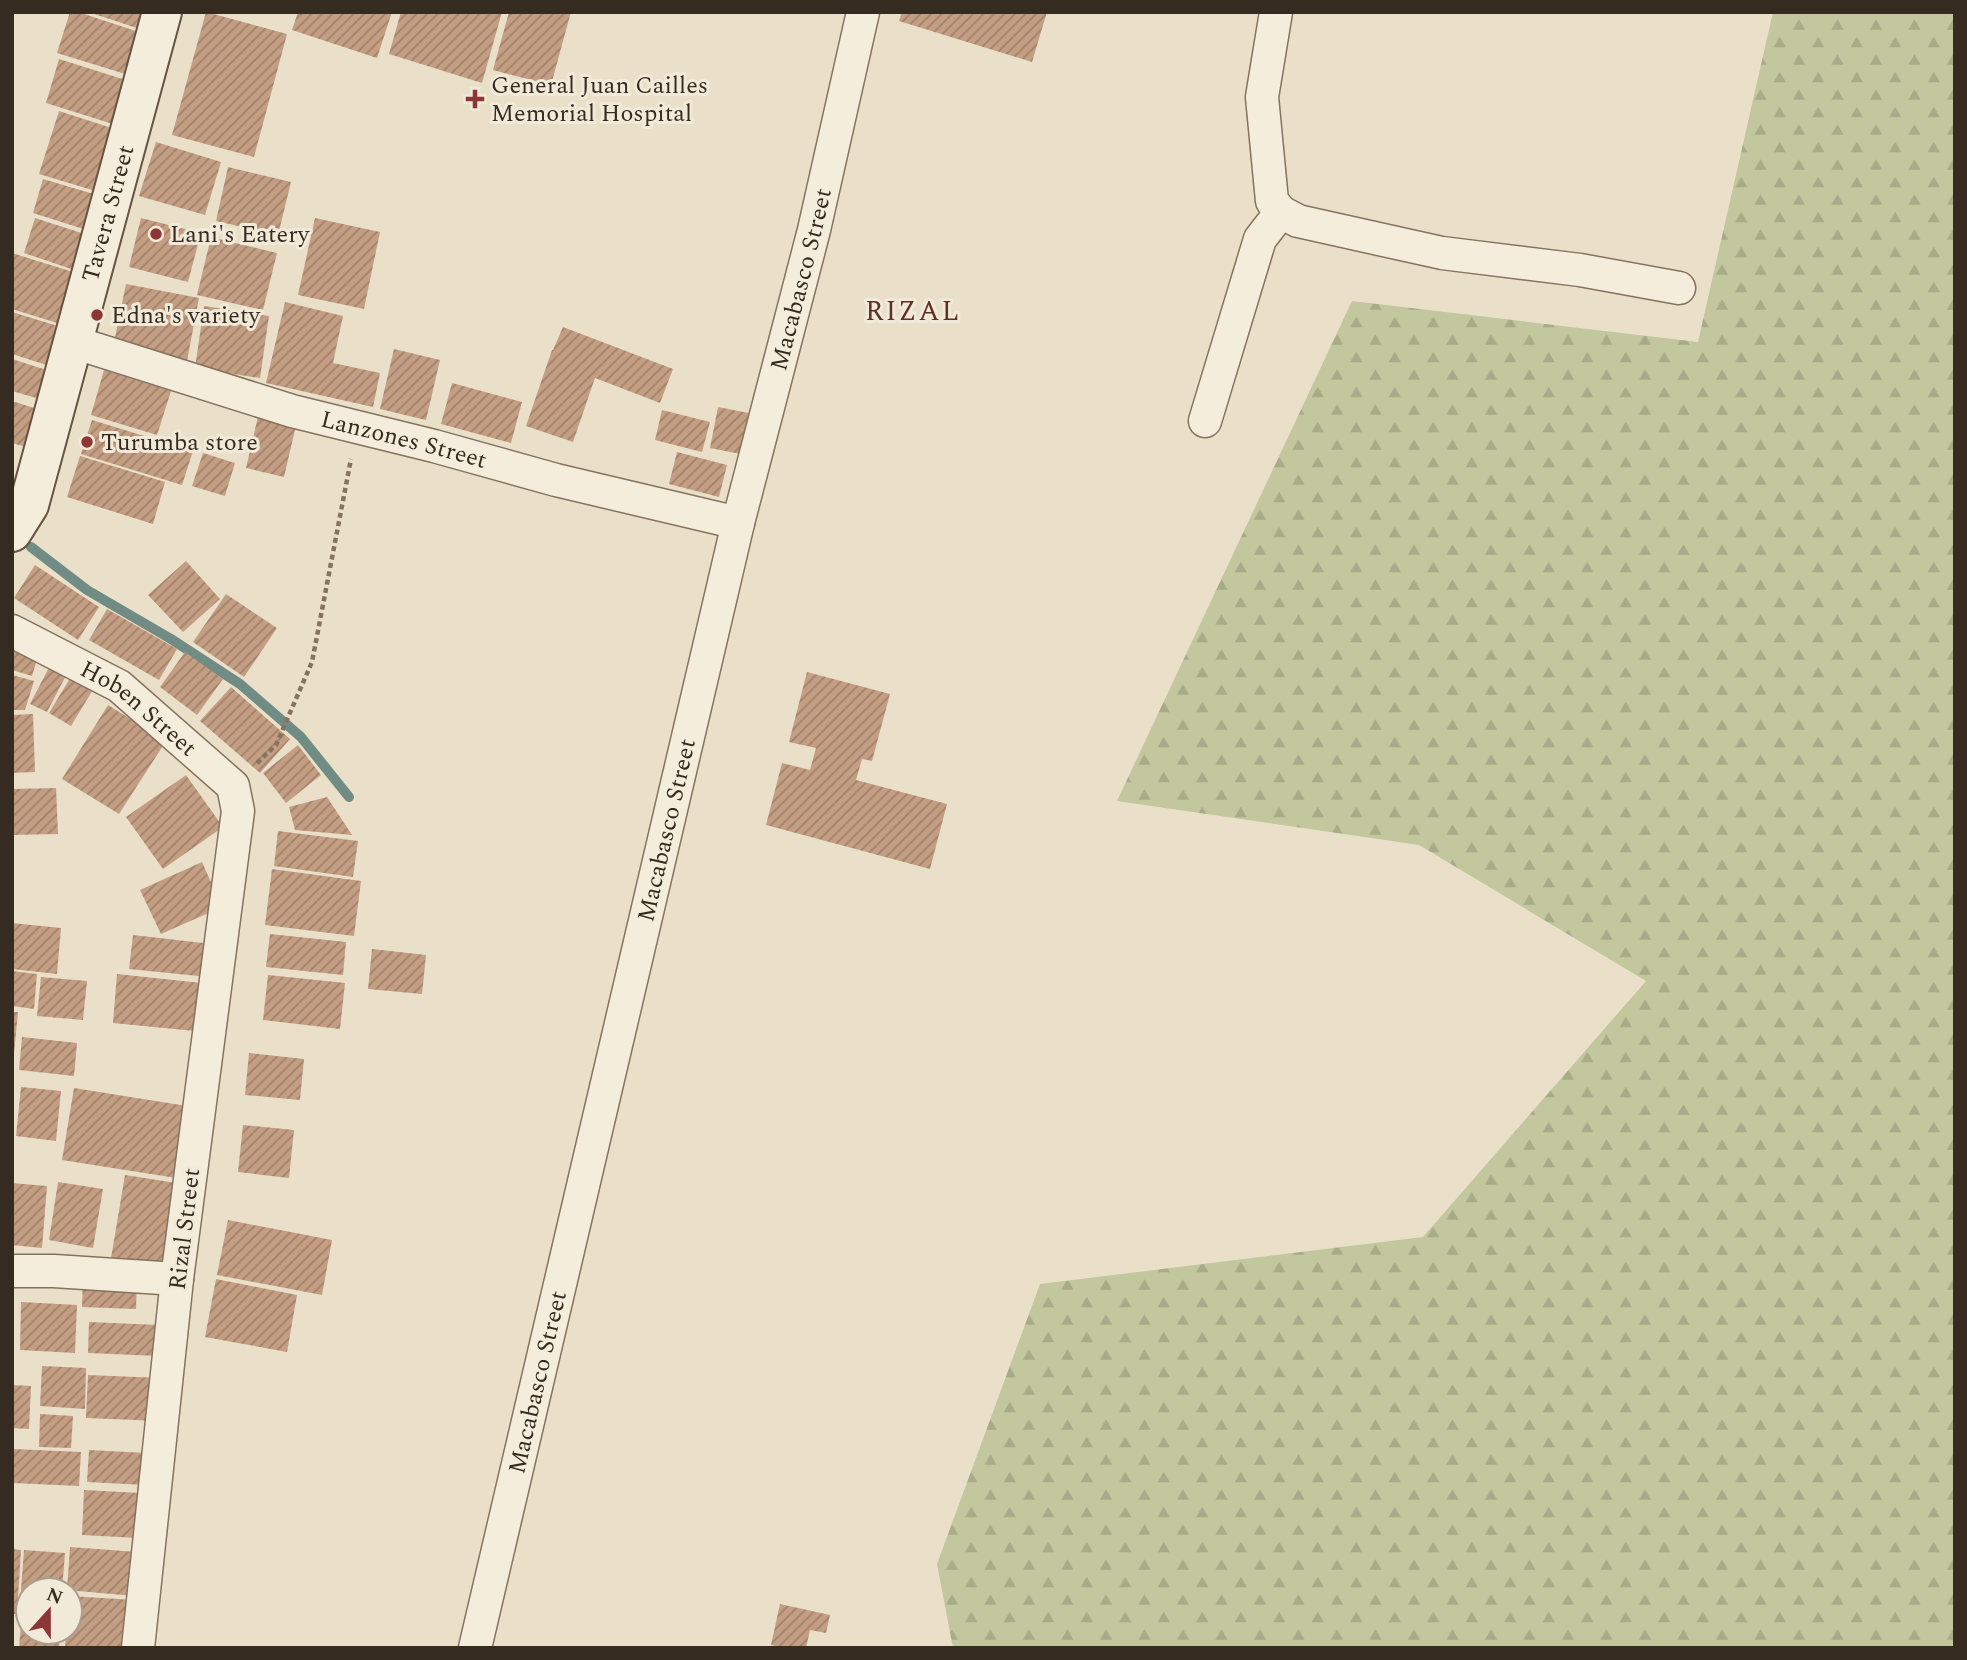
<svg xmlns="http://www.w3.org/2000/svg" width="1967" height="1660" font-family="Spectral,serif">
<style>
.forest{fill:url(#forest-firs)}
.lines{fill:none;stroke-linecap:round;stroke-linejoin:round}
.stream{stroke:#708c85;stroke-width:10}
.building{fill:url(#building-hatch)}
.street-casing{stroke:#84735f;stroke-width:35}
.secondary-casing{stroke:#665442;stroke-width:42}
.path{stroke:#84735f;stroke-width:4.5;stroke-dasharray:5 3.5;stroke-linecap:butt}
.street{stroke:#f5eddb;stroke-width:32}
.secondary{stroke:#f5eddb;stroke-width:38}
.poi-dot{fill:#8d3637;stroke:#f2ead8;stroke-width:2.5}
.labels{text-anchor:middle;stroke-width:6;stroke-linejoin:round;paint-order:stroke}
.poi-label{font-size:24px;fill:#362b21;stroke:#f2ead8;text-anchor:start}
.street-label{font-size:24px;fill:#362b21;stroke:#f2ead8}
.quarter-label{font-size:28px;letter-spacing:2px;fill:#5e3125;stroke:#f2ead8}
</style>
<defs>
<pattern id="forest-firs" width="22" height="20" patternUnits="userSpaceOnUse" patternTransform="scale(1.75)"><rect width="22" height="20" fill="#c2c79e"/><path d="M5 1l3.5 6h-7zM16 11l3.5 6h-7z" fill="#a7ab88"/></pattern>
<pattern id="building-hatch" width="6" height="6" patternUnits="userSpaceOnUse" patternTransform="scale(1.75)"><rect width="6" height="6" fill="#c49e83"/><path d="M-1 1l2-2M0 6l6-6M5 7l2-2" fill="none" stroke="#a0816b"/></pattern>
</defs>
<rect width="100%" height="100%" fill="#eae0c9"/>
<path class="forest" d="M1773,12H1955V1648H953L937,1564L1040,1284L1423,1237L1646,981L1419,845L1117,801L1352,301L1698,342Z"/>
<g class="lines">
<path class="stream" d="M31,547L87,590L171,639L240,684L301,737L349,797"/>
</g>
<path class="building" d="M70,12H78L148,35L135,77L57,53Z
M88,12H149L143,30Z
M206,12L287,34L254,157L172,135Z
M298,12H392L377,58L292,30Z
M401,12H502L482,83L389,54Z
M509,12H571L551,85L493,70Z
M902,12H1047L1032,62L899,21Z
M59,59L132,82L119,126L46,103Z
M59,111L121,131L102,193L39,174Z
M156,142L221,162L205,215L139,196Z
M228,167L291,182L278,235L216,221Z
M43,179L107,198L96,233L33,213Z
M35,218L94,237L83,273L24,253Z
M141,218L201,233L188,282L129,267Z
M315,218L380,232L364,309L298,295Z
M211,237L277,253L263,310L197,295Z
M12,253L86,276L70,327L12,309Z
M126,284L199,298L186,366L112,352Z
M285,302L343,316L333,363L380,373L373,407L266,383Z
M204,306L269,316L260,378L195,368Z
M12,312L71,330L59,369L12,354Z
M563,327L673,369L660,403L595,378L573,442L526,426L552,350H553Z
M394,349L440,360L426,420L380,409Z
M12,359L59,374L50,402L12,391Z
M104,370L171,391L157,435L91,415Z
M452,383L522,402L511,443L441,424Z
M12,401L37,409L26,447L12,443Z
M718,407L759,415L751,456L710,448Z
M260,408L298,417L284,477L246,468Z
M662,410L710,422L702,452L655,440Z
M92,420L193,451L182,485L81,454Z
M677,452L727,465L719,497L669,484Z
M203,453L235,463L225,496L192,486Z
M80,456L165,482L153,524L67,497Z
M186,561L220,599L183,632L148,595Z
M35,565L99,607L78,640L14,598Z
M226,594L277,628L244,677L193,642Z
M107,609L177,649L159,680L89,640Z
M12,645L39,653L32,676L12,670Z
M185,652L223,679L197,715L160,687Z
M54,658L71,666L47,712L30,704Z
M75,670L97,683L71,726L49,713Z
M807,672L890,694L872,761L862,759L856,780L947,804L930,869L766,825L782,763L810,770L816,748L789,742Z
M12,675L34,681L25,710H12Z
M231,687L290,739L260,773L200,721Z
M108,705L166,741L119,814L62,779Z
M33,714L35,772L12,773V715Z
M298,745L321,775L286,803L263,773Z
M186,775L223,827L163,869L126,817Z
M56,788L58,834L12,835V789Z
M327,797L352,835L295,830L289,807Z
M278,831L358,841L353,877L274,866Z
M202,862L222,907L161,934L140,890Z
M272,869L361,881L354,936L265,925Z
M12,923L61,928L57,974L12,969Z
M270,934L346,942L343,975L266,967Z
M133,935L212,944L208,977L129,969Z
M372,949L426,955L422,994L368,989Z
M12,971L37,974L34,1009L12,1006Z
M117,974L211,984L205,1032L113,1023Z
M268,975L345,983L340,1029L263,1020Z
M41,977L87,981L83,1020L37,1016Z
M12,1012H18L14,1054H12Z
M22,1037L77,1043L74,1076L19,1070Z
M249,1053L304,1059L300,1100L245,1095Z
M21,1087L61,1091L56,1141L16,1136Z
M74,1088L187,1106L176,1178L62,1160Z
M243,1125L294,1130L289,1178L238,1172Z
M125,1175L183,1184L169,1273L110,1264Z
M58,1182L103,1189L93,1248L49,1240Z
M12,1183L47,1186L42,1248L12,1245Z
M228,1220L332,1240L322,1295L217,1275Z
M83,1277L137,1279L136,1309L82,1307Z
M216,1279L297,1295L287,1352L205,1337Z
M21,1302L77,1305L75,1353L20,1350Z
M89,1322L159,1325L158,1356L88,1353Z
M42,1366L86,1368L85,1409L40,1406Z
M88,1375L160,1378L159,1421L86,1418Z
M12,1385L31,1386L29,1429L12,1428Z
M40,1414L73,1416L71,1448L39,1447Z
M14,1449L81,1452L79,1486L13,1483Z
M89,1450L146,1453L145,1485L87,1482Z
M84,1490L140,1493L138,1538L82,1535Z
M70,1547L137,1552L134,1596L67,1590Z
M12,1549L21,1550L17,1614H12Z
M24,1550L65,1553L62,1590H28V1618L19,1617Z
M70,1596L134,1600L131,1648H65L66,1632H70Z
M780,1604L830,1615L826,1633L810,1630L806,1648H785L771,1645Z
M21,1624L28,1625V1632H60L59,1648H19Z"/>
<g class="lines">
<g class="street-casing">
<g id="street">
<path d="M1276,12L1262,97L1272,201L1281,212L1298,221L1442,253L1580,270L1679,288"/>
<path id="s1" d="M73,342L292,411L434,446L556,480L738,523"/>
<path d="M1205,421L1260,239L1281,212"/>
<path id="s2" d="M12,631L119,686L233,786L238,811L177,1279L138,1648"/>
<path d="M12,1271H54L177,1279"/>
<path id="s3" d="M475,1648L738,523L814,230L863,12"/>
</g>
</g>
<g class="secondary-casing">
<g id="secondary">
<path id="s4" d="M12,532L29,505L162,12"/>
</g>
</g>
<path class="path" d="M257,763L276,745L312,662L351,459"/>
<use href="#street" class="street"/>
<use href="#secondary" class="secondary"/>
</g>
<g class="poi-dot">
<path d="M471.5 88.5h7v7h7v7h-7v7h-7v-7h-7v-7h7z"/>
<circle cx="156" cy="234" r="7"/>
<circle cx="97" cy="315" r="7"/>
<circle cx="87" cy="442" r="7"/>
</g>
<g class="labels">
<g class="poi-label">
<text x="491" y="93">General Juan Cailles<tspan x="491" dy="28">Memorial Hospital</tspan></text>
<text x="170" y="242">Lani's Eatery</text>
<text x="111" y="323">Edna's variety</text>
<text x="101" y="450">Turumba store</text>
</g>
<g class="street-label">
<text dy="8" stroke="none"><textPath href="#s4" startOffset="334">Tavera Street</textPath></text>
<text dy="8" stroke="none"><textPath href="#s3" startOffset="1407">Macabasco Street</textPath></text>
<text dy="8" stroke="none"><textPath href="#s1" startOffset="345">Lanzones Street</textPath></text>
<text dy="8" stroke="none"><textPath href="#s2" startOffset="149">Hoben Street</textPath></text>
<text dy="8" stroke="none"><textPath href="#s3" startOffset="840">Macabasco Street</textPath></text>
<text transform="translate(184 1229) rotate(-83)" y="8">Rizal Street</text>
<text dy="8" stroke="none"><textPath href="#s3" startOffset="273">Macabasco Street</textPath></text>
</g>
<g class="quarter-label">
<text x="913" y="320">RIZAL</text>
</g>
</g>
<rect width="1967" height="1660" fill="none" stroke="#362b21" stroke-width="28"/>
<g transform="translate(49 1611) rotate(21)"><circle r="33" fill="#f2ead8" stroke="#a79e8f" stroke-width="2"/>
<path d="M0-5L12 26L0 18L-12 26Z" fill="#8d3637"/>
<text y="-10" font-size="19" font-weight="bold" text-anchor="middle" fill="#362b21">N</text>
</g>
</svg>
